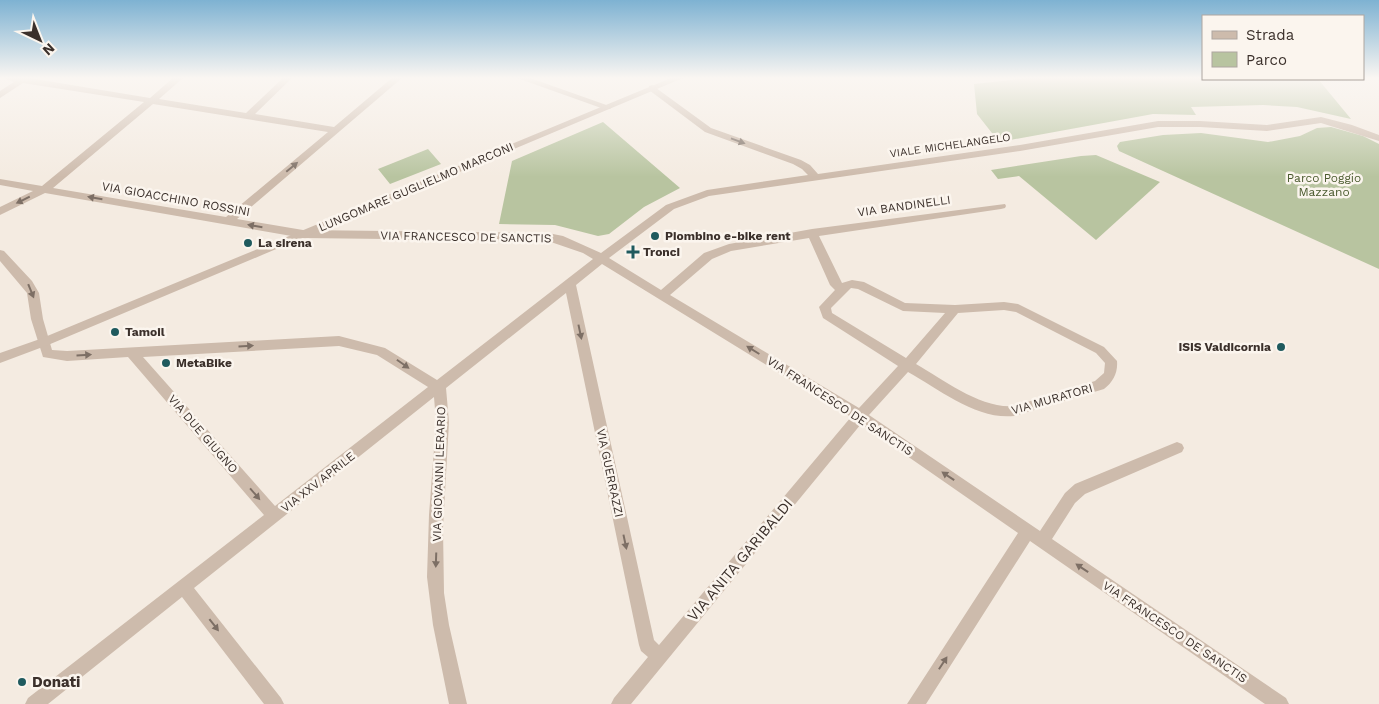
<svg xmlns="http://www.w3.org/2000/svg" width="1379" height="704" font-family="'Work Sans',sans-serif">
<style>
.green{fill:#b8c4a0}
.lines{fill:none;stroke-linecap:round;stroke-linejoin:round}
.minor{fill:#cdbbac;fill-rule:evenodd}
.tertiary{fill:#cdbbac;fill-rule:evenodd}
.oneway{fill:#7d6f65}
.poi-dot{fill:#1f5a5e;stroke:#fbf5ee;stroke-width:2}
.labels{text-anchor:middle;stroke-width:5;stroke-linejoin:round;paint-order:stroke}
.far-street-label{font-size:11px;fill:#3b302b;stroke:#fbf5ee}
.park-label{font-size:12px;fill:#4a5a2e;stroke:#fbf5ee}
.street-label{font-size:12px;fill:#3b302b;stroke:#fbf5ee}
.poi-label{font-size:12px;font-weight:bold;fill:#3b302b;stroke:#fbf5ee;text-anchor:start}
.near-street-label{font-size:15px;fill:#3b302b;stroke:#fbf5ee}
.near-poi-label{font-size:15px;font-weight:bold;fill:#3b302b;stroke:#fbf5ee;text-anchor:start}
</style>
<rect width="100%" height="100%" fill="#f4ebe1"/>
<path class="green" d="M1031,78L1318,79L1351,119L1297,107L1263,105L1191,107L1196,115L1153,114L999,142L977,114L974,84Z
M603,122L680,188L644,207L609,234L598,236L555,225L499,224L512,161Z
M1331,127L1363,136L1379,144V269L1119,151L1117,146L1120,142L1163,135L1201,133L1268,142L1300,136L1317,128Z
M428,149L441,164L390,184L378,169Z
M1096,155L1160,182L1096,240L1019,176L998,179L991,170L1081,156Z"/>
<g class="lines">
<path class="minor" d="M4,78H29L150,98L173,78H183L159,99L246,113L283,78H292L255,114L334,127L392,78H402L237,219L303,230L548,233L563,236L601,253L666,205L707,190L808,175L802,169L793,164L705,132L649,90V86L652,85L711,128L801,160L810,165L818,174L1020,145L1158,121H1200L1267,125L1321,117L1352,125L1379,135V141L1321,123L1267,131L1200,127H1158L1020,151L709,196L674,209L609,258L661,290L704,253L729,244L812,229L1005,204L1006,206L1005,208L1001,209L819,236L842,283L852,280L864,282L905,303L955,305L1004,302L1018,304L1104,347L1117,361C1118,373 1113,382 1104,389L1014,416C977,420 940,390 908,372L869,415L1040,531L1065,493L1075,484L1172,444L1177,442L1182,444L1184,448L1182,452L1085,494L1075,503L1052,539L1286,698L1289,704H1265L1030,541L926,704H907L1018,533L861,424L631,704H611L614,698L648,657L641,651L639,645L566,293L446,388L449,422L443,528L444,593L449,625L467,704H449L433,625L427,577L429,515L436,422L434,397L194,588L281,698L284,704H264L182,597L48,704H25L28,698L264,515L128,357L67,361L43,357L31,319L27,293L0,261V250L4,251L32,281L39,293L43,319L52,350L67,351L339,336L385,348L437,380L593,259L583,253L548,241L303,238L45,193L0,215V207L33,191L0,185V179L42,186L144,102L23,83L0,98V91L14,82ZM153,104L328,132L226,217L53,188ZM809,238L830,285L835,290L819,307L823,318L898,366L859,408L670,295L712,259L731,251ZM602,264L851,417L659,645L654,640L576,285ZM851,288L858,289L903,311L945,313L906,358L832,313L831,308ZM1004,310L1016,312L1096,353L1105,363L1104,373L1095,381L1014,406C981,409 944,380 916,364L958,313ZM339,346L377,355L428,387L275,506L143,357Z
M517,78H530L612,107L610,109H604Z"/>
<path class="tertiary" d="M671,78H683L48,345L0,363V353L40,339Z"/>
</g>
<defs><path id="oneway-solid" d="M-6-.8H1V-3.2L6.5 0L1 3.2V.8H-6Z" transform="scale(1.25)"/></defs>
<g class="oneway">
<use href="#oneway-solid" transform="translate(738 141) rotate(20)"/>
<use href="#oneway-solid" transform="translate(292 167) rotate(-40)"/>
<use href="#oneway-solid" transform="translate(95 198) rotate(-170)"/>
<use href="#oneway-solid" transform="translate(23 200) rotate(154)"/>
<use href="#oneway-solid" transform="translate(255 226) rotate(-170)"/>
<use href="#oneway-solid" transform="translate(31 291) rotate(68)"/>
<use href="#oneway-solid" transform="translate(580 332) rotate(78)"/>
<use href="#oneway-solid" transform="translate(246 346) rotate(-3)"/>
<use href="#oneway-solid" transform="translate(753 350) rotate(-148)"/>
<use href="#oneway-solid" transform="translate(84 355) rotate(-3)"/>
<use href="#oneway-solid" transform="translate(403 364) rotate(35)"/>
<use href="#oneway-solid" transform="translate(948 476) rotate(-146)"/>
<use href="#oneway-solid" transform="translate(255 494) rotate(49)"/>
<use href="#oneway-solid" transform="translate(625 542) rotate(78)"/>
<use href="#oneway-solid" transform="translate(436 560) rotate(92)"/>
<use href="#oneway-solid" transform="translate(1082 568) rotate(-146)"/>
<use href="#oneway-solid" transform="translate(214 625) rotate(52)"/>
<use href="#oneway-solid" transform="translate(943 663) rotate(-57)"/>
</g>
<linearGradient id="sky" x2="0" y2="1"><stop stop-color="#7eb2d2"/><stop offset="0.44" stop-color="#faf6f2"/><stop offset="1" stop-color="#faf6f2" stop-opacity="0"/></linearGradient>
<rect width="1379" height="177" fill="url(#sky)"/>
<g class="poi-dot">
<circle cx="655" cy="236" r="5"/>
<circle cx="248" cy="243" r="5"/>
<path d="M630.5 244.5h5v5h5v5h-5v5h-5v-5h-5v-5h5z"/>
<circle cx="115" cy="332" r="5"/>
<circle cx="1281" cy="347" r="5"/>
<circle cx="166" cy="363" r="5"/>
<circle cx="22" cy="682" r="5"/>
</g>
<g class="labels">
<g class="far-street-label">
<text transform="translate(950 145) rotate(-8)" y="4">VIALE MICHELANGELO</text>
</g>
<g class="park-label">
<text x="1324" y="182">Parco Poggio<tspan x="1324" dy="14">Mazzano</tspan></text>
</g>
<g class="street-label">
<text transform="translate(416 187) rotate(-23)" y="4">LUNGOMARE GUGLIELMO MARCONI</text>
<text transform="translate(176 199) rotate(10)" y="4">VIA GIOACCHINO ROSSINI</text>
<text transform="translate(904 206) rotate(-8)" y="4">VIA BANDINELLI</text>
<text transform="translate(466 237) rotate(1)" y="4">VIA FRANCESCO DE SANCTIS</text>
<text transform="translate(1052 399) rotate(-16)" y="4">VIA MURATORI</text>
<text transform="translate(840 406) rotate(33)" y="4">VIA FRANCESCO DE SANCTIS</text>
<text transform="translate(203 434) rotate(49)" y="4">VIA DUE GIUGNO</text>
<text transform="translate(610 473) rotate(78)" y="4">VIA GUERRAZZI</text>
<text transform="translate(439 474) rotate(-88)" y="4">VIA GIOVANNI LERARIO</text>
<text transform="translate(318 482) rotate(-38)" y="4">VIA XXV APRILE</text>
<text transform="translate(1175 632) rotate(34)" y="4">VIA FRANCESCO DE SANCTIS</text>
</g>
<g class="poi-label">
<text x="665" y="240">Piombino e-bike rent</text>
<text x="258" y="247">La sirena</text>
<text x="643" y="256">Tronci</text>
<text x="125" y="336">Tamoil</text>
<text x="1271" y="351" text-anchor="end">ISIS Valdicornia</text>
<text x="176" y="367">MetaBike</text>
</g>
<g class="near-street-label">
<text transform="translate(740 560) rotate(-50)" y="5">VIA ANITA GARIBALDI</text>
</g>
<g class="near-poi-label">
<text x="32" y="687">Donati</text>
</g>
</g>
<rect x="1202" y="15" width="162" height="65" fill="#fbf5ee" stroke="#aea6a0"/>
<rect x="1212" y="31" width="25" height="8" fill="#cdbbac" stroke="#aea6a0"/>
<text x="1246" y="40" font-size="15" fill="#3b302b">Strada</text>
<rect x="1212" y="52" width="25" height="15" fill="#b8c4a0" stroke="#aea6a0"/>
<text x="1246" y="65" font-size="15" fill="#3b302b">Parco</text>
<g transform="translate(40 40) rotate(137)" stroke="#fbf5ee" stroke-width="4" paint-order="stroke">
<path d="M0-4L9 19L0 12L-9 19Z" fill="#3b302b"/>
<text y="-8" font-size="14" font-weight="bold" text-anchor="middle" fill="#3b302b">N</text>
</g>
</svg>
